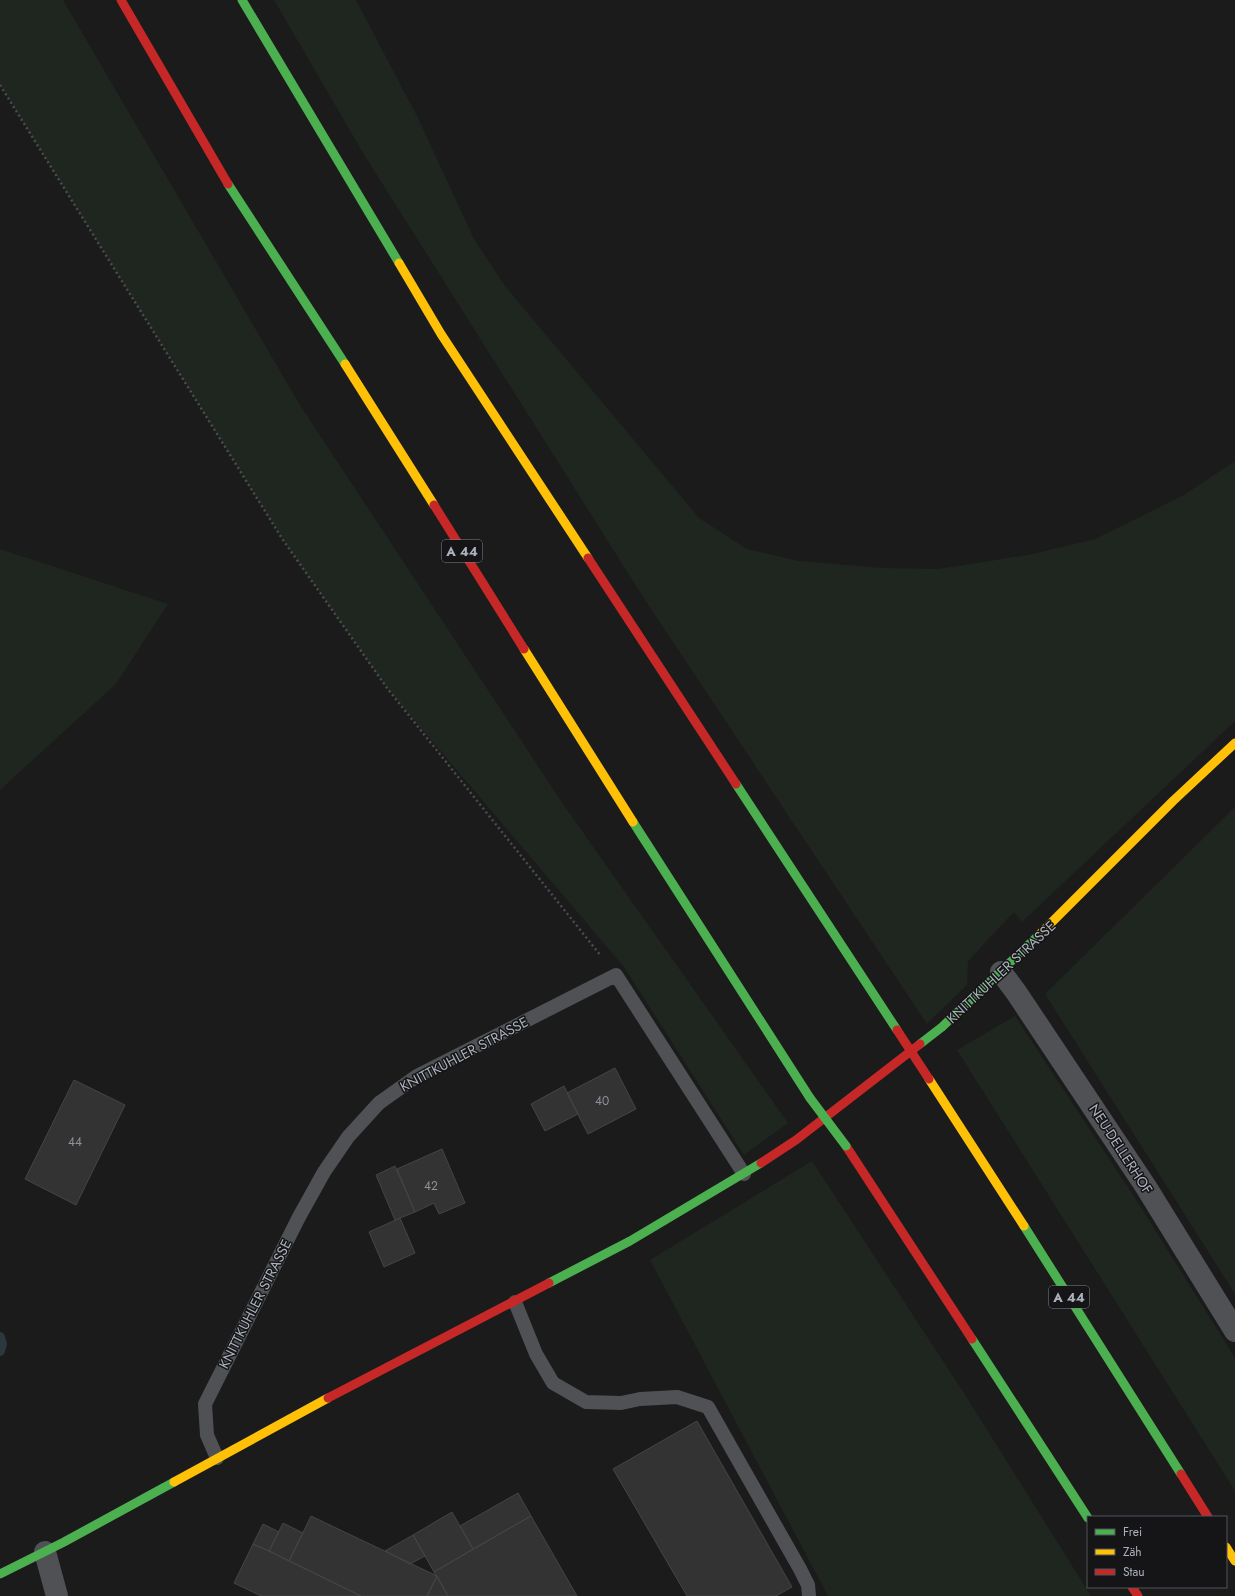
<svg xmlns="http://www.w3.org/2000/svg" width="1235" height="1596" font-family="Jost,sans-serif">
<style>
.green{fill:#1e261f}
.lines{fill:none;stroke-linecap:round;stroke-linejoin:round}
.stream{stroke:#2d373e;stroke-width:10}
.building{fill:#333334;stroke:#444547}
.path{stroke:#4b4c4f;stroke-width:2.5;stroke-dasharray:2 3;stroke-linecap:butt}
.lane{stroke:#4f5154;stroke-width:14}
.street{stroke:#4f5154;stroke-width:22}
.fast{stroke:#4caf50;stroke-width:9}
.slow{stroke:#ffc107;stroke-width:9}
.jam{stroke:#c62828;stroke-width:9}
.fast-bridge{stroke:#4caf50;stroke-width:9}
.jam-bridge{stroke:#c62828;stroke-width:9}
.labels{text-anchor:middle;stroke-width:3;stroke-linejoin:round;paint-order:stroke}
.number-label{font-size:12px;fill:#8e929a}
.shield{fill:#151518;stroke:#7f838b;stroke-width:1}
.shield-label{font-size:13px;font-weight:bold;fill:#acb2bc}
.street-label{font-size:14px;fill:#acb2bc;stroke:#151518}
</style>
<rect width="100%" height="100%" fill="#1b1b1b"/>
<path class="green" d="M0,0H63L300,405L563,804L788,1123L744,1155L624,967L387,688L283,540L0,85Z
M274,0H356L418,118L474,239L505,286L699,518L747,549L799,561L881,568L938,569L1028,555L1095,539L1184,495L1235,461V721L1022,922L1014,912L968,961L967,985L927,1024L645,600L363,153Z
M0,549L168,604L116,684L0,790Z
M1235,807V1294L1045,994Z
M1015,1016L1135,1198L1235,1358V1491L957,1050Z
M812,1161L964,1393L1091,1596H828L650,1260Z"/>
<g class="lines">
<path class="stream" d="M0,1337L2,1344L0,1351"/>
</g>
<path class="building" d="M615,1068L636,1109L588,1134L567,1093Z
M74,1080L125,1105L76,1205L25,1179Z
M564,1086L578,1114L545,1131L531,1104Z
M442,1149L465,1203L439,1214L434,1203L415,1212L397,1169Z
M395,1166L415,1212L395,1220L376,1175Z
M400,1218L415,1253L384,1267L369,1232Z
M697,1421L792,1587L776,1596H687L613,1469Z
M518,1493L531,1516L473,1549L460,1526Z
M452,1512L473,1549L434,1572L413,1535Z
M311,1516L437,1576L427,1596H361L289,1561Z
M531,1516L577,1596H448L434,1572Z
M283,1523L303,1533L289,1561L269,1551Z
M263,1524L279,1532L269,1551L253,1544Z
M413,1535L425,1556L410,1564L385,1551Z
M253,1544L269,1551L361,1596H261L234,1583Z
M437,1576L448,1596H427Z"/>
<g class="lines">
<path class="path" d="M0,85L283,540L387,688L601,956"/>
<path class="lane" d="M515,1302L536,1354L553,1383L586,1402L621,1403L640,1399L677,1397L708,1407L800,1569L808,1585L809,1596
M217,1458L207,1435L205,1404L299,1217L324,1172L348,1137L379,1103L417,1076L616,975L744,1174"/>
<path class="street" d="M1001,972L1016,992L1146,1187L1235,1331
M45,1552L57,1596"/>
<path class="fast" d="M242,0L399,263
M228,184L345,364
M736,784L897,1030
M633,822L810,1098
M920,1044L942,1027L1040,934
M1024,1226L1181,1474
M549,1283L630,1241L761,1163
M972,1339L1088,1518
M0,1574L64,1542L174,1482"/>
<path class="slow" d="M399,263L441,334L588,558
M345,364L434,505
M524,649L633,822
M1040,934L1173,801L1235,743
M929,1079L1024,1226
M174,1482L328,1398
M1226,1547L1235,1561"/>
<path class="jam" d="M121,0L228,184
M434,505L524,649
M588,558L736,784
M846,1146L972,1339
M761,1163L796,1140L920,1044
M328,1398L549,1283
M1181,1474L1208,1517
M1132,1587L1138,1596"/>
<path class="fast-bridge" d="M810,1098L846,1146"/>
<path class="jam-bridge" d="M897,1030L929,1079"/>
</g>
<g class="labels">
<g class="number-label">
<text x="602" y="1105">40</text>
<text x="75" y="1146">44</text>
<text x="431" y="1190">42</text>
</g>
<g class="shield">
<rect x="442" y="540" width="40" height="22" rx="3"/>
<rect x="1049" y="1286" width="40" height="22" rx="3"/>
</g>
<g class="shield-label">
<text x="462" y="556">A 44</text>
<text x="1069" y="1302">A 44</text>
</g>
<g class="street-label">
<text transform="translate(1001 972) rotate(-43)" y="5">KNITTKUHLER STRASSE</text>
<text transform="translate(464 1054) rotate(-28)" y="5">KNITTKUHLER STRASSE</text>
<text transform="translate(1121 1149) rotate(57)" y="5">NEU-DELLERHOF</text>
<text transform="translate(255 1304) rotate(-63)" y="5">KNITTKUHLER STRASSE</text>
</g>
</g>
<rect x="1087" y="1516" width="140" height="72" fill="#151518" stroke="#51545a"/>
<rect x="1095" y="1529" width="20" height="6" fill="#4caf50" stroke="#51545a"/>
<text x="1123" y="1536" font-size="12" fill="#acb2bc">Frei</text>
<rect x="1095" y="1549" width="20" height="6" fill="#ffc107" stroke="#51545a"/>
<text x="1123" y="1556" font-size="12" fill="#acb2bc">Zäh</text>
<rect x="1095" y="1569" width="20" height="6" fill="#c62828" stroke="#51545a"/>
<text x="1123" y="1576" font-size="12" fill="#acb2bc">Stau</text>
</svg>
